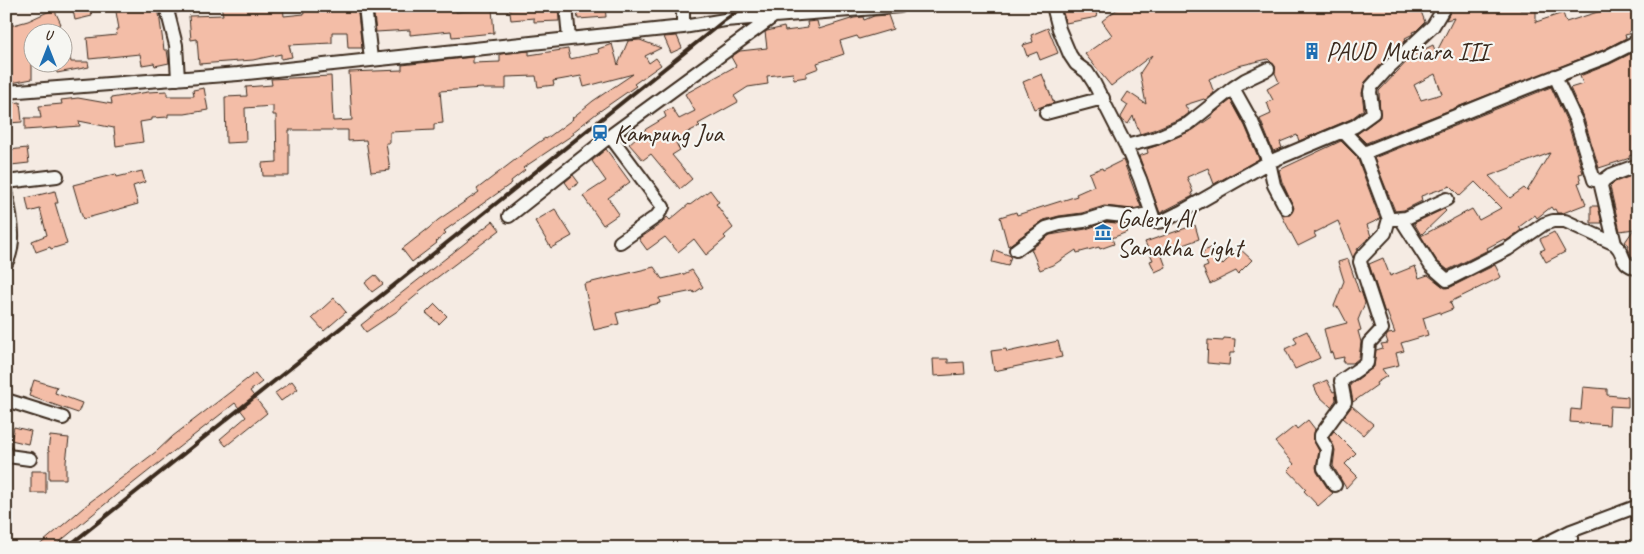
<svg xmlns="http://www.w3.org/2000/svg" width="1644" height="554" font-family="Caveat,sans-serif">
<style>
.building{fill:#f3bda7;stroke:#3b2a1e;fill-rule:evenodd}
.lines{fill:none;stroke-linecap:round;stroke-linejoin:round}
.minor-casing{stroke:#3b2a1e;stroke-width:16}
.minor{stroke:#f6f6f2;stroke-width:12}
.rail{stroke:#3b2a1e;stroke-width:4}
.labels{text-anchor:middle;stroke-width:4.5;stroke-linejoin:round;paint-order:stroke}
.poi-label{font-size:25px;fill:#3b2a1e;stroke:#f6f6f2;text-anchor:start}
</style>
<rect width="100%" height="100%" fill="#f5ebe3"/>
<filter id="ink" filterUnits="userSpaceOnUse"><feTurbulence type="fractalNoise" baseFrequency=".02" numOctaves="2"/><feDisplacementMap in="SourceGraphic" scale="10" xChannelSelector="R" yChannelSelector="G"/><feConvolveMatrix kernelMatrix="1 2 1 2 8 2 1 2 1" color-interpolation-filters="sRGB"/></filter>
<g filter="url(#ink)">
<path class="building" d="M72,6H90L92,16L75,20Z
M115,6H158L164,50H167L169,63L155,66L154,63L142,65L140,54L89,59L87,38L117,35L116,29H119Z
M174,6H190V9L176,13Z
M221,6H283L284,16L304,14L303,6H357L362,48H348L347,32H332V43L289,45L292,57L281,59V54L253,60L199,64L197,39L191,40L189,16L223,15Z
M373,6H455L456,12L492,9L494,33L452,37L451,31L410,35V30L376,32Z
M509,6H558L559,21L534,22V18L511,20Z
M576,6H605L606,17L578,19Z
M1061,6H1095L1097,17L1066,23Z
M1126,6H1419L1425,22L1416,31L1412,32L1413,34L1405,38L1406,40L1383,62L1365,82L1362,93L1364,109L1351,119L1299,141L1297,135L1280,142L1282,148L1273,151L1260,119L1271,114L1267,102L1273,100L1267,89L1279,82L1275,73V66L1268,59L1238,66L1209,79L1214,93L1205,100L1204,99L1185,105L1189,113L1184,117L1153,130L1140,134L1133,116L1128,124L1122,120L1121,117L1128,105L1122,101L1128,92L1146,104L1140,73L1152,55L1111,86L1085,54L1112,35L1102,21L1116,10Z
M1453,6H1521L1520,10H1536V22L1563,13L1566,22L1604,10L1603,6H1638V30L1628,32L1629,34L1625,35L1626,38L1603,50L1366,143L1357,134L1380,117L1379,91L1413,55L1433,45L1436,53L1454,18L1446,20ZM1435,74L1442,94L1421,100L1414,85Z
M54,9L61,24L41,32H32V79L6,84V27L28,21Z
M888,15L893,29L859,39L857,36L840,41L844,54L817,63L819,68L806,73V77L794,79L793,73L767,76L768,84L748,87L734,96L738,102L698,124L700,126L686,133L688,137L676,143L680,150L672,155L692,179L680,189L651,154L643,160L629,144L646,129L666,117L664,112L672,108L679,119L695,111L685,94L736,66L731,57L740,51L767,48L765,32L767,31L784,27L785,31L808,28L807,22L817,21L819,29L854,18L863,17L864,20L874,16Z
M1048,28L1058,53L1040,60L1037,52L1027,56L1023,45L1033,42L1031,35Z
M677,36L682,48L671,53L664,37Z
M640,40L661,48L645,56L649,63L656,58L661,65L634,84L636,86L597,113L573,132L574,134L523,168L525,170L511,181L512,183L444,231L446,233L436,242L437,243L412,262L402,249L429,228L438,220L479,192L477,189L528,150L545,138L546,139L573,119L572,118L593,101L633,74L584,87L581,76L553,81L554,85L538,87L536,76L506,77V89H483V88L440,91L443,123L434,124V130L390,132V143H386L390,170L371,172L366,140L348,141V130H289V176H263L262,163L277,162L276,115H273V106L245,108L246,142L226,143L225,97L247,96L246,87L272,85L271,79L331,76L333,121L352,120L349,72L402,70V65L473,57V63L500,62V54L529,51V55L568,49L570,59L599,53L598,49L612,44L618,65L628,41Z
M62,44H67L71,62H88L89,67L57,73L55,62H62Z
M1632,53V55L1638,72V153L1629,156L1630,158L1599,168L1584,119L1570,88L1583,84L1580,76L1610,64Z
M1042,74L1054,103L1034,109L1023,82Z
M1551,87L1568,124L1583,173L1579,174L1581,182L1578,183L1586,204L1563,213H1557L1555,209L1553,210L1551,207L1537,218L1535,215L1519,227L1521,230L1506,241L1504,239L1487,248L1488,250L1448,270L1437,261L1421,236L1472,209L1479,220L1501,208L1475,182L1460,196L1450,186L1421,196L1422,201L1404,210L1395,211L1374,158ZM1550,153L1527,191L1524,188L1510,198L1489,176Z
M204,88L208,110L185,114H168V117L152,118V120L140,122L143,142L116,146L114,128L79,121L80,126L25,130V118H41L39,106L62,104L61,100L78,98L112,104L111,98L148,92L167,91V96H194L193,90Z
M1231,100L1245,126L1259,159L1214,184L1208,168L1187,177L1193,192L1191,193L1193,196L1160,213L1139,156L1148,153L1147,149L1159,145L1193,130L1213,116L1212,115Z
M20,102L22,122L9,123L7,104Z
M1341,141L1357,157L1380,219L1367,225L1371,236L1358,248L1353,258L1338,221L1314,233L1316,237L1298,246L1282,216L1290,215L1294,208L1282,182L1279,170Z
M27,148L29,163L11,165L9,150Z
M606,149L630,182L608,198L619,214L603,225L583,196L606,181L592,161Z
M1123,160L1141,207L1133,209L1104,206L1082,213L1059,216L1044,220L1008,246L1000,217L1016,212L1017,215L1077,196L1076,194L1094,186L1089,173L1102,168L1103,170Z
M142,171L145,182L133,186L138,204L83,219L73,185L116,174L117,177Z
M1637,174L1638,180V260L1631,256L1628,247L1629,245L1625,242L1634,229L1620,231L1610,187L1615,182Z
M573,175L579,183L570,189L565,182Z
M710,190L719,202L716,204L733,228L724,236L726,238L706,255L694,239L678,252L665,237L647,250L639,239L662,223L667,217L670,220L689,204L690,205Z
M55,191L58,203H55L67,244L51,249L50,247L36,252L32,241L47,235L40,209L29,212L26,198Z
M1591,206H1598L1602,223H1591Z
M555,209L572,236L551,248L535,221Z
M1444,209L1446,211L1421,235L1414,223Z
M493,221L500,230L418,292L419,293L396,312L366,332L361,325Z
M1107,222L1125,224L1127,228V232L1112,238L1114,244L1100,249L1099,247L1077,253L1076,250L1055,264L1040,270L1031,249L1050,235L1086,229Z
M1195,225L1199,239L1164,252L1165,254L1162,256L1166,267L1155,272L1150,261L1153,260L1145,242Z
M1554,232L1565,252L1546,262L1540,251L1545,249L1540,239Z
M1213,247L1222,265L1239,248L1252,260L1238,274L1236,271L1210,284L1203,268L1208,266L1202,252Z
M995,250L1011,256L1008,266L992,262Z
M1383,258L1390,276L1415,266L1419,278L1428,275L1445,288L1451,287L1495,265L1501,277L1450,302L1453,309L1440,314V312L1423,318L1428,335L1401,343L1404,351L1396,353L1399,365L1382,369L1387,376L1376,383L1377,385L1353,402L1350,385L1374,367L1376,350L1383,348L1381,344L1388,343L1386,337L1388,334L1395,333L1387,312L1385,313L1369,264Z
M1348,259L1359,292L1361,291L1365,303L1358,320L1361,330L1358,331L1361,342L1359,358L1353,363H1343L1344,357L1334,359L1332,352L1330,353L1324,329L1347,323L1339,308L1334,306L1344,281L1338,262Z
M654,267L662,279L684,274L692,270L703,287L694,293L693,291L659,298L660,303L616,313L619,324L594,330L584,284Z
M375,275L383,284L372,292L365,283Z
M334,298L346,312L324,331L312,318Z
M435,304L447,316L439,324L426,313Z
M1307,331L1320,358L1295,369L1285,349L1297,343L1294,337Z
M1224,338L1235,339L1234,353H1230L1229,365L1207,363L1208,340L1223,341Z
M1058,341L1062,357L994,371L991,351L1006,349L1007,352Z
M933,359H948V363L964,362L965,374L934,376Z
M255,373L262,382L250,391L267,413L226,446L220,439L246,417L235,403L122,492L121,491L52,548H36L90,502L157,451L173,436Z
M34,380L57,387L55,393L82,403L78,413L29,396Z
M1327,380L1333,392L1335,391L1336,400L1331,407L1318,395L1314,386Z
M292,381L298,389L281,401L275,393Z
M1583,387L1607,389V395L1628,397V407L1610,406L1609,425L1570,422L1571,409L1581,410Z
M1352,406L1373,424L1363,435L1343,418Z
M1308,420L1315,429L1313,439L1319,451L1316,467L1317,472L1328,489L1333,493L1318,506L1304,491L1306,489L1288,470L1294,464L1275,442L1295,426L1297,429Z
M14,427L31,431L28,444L11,440Z
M1334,431L1356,453L1345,464L1357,476L1346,488L1333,466L1335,450L1329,437Z
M50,436L69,438L66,462V479H49V451H48Z
M31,471H46V493H31Z"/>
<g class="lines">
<g class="minor-casing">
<path id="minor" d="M166,6L176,45L178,79
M365,6L371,59
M566,6L569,38
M683,6V27
M1053,6L1059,29L1070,55L1076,64L1087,72L1094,83L1126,146L1140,179L1154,220L1156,222L1163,221L1183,211L1269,162L1343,131L1364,153L1389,219L1385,233L1361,258L1360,262L1382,329L1369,343L1367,363L1341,381L1345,402L1321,435V439L1327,449L1324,468L1335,485
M1268,69L1245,80L1233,88L1252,122L1269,162L1274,185L1286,208
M1555,76L1576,121L1594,180L1603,181L1611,175L1638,165
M6,92L238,74L683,27L725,20L900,6
M1046,113L1103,98
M1343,131L1355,126L1373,113L1370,92L1371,87L1389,67L1433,26L1445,6
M1126,146L1156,138L1188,124L1233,88
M1364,153L1525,88L1606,57L1638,41
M1603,181L1601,186L1615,244C1627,255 1617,262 1638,269
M6,182L57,176
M6,190C9,212 18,242 6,263
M509,216L610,136
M1394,219L1406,218L1447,199
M1401,219L1431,266L1447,280L1508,249L1544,224L1553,221H1565L1615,244
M620,242L657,216L663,207L610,136L774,16
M1016,250L1046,228L1060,224L1084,221L1106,214L1133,217L1151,213
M6,400L63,418
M6,452L8,456L30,459
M1537,548L1571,531L1638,506
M1571,548V531"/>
</g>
<use href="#minor" class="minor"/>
<path class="rail" d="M66,548L725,20L745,6"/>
</g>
</g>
<defs>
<g id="building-bare" transform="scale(1.35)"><path d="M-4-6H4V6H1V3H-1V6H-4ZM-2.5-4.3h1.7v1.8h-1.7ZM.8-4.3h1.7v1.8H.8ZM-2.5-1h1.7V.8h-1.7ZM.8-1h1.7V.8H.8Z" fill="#1f6fb2" stroke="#f6f6f2" stroke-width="2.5" paint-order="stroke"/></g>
<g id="station-bare" transform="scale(1.35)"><path d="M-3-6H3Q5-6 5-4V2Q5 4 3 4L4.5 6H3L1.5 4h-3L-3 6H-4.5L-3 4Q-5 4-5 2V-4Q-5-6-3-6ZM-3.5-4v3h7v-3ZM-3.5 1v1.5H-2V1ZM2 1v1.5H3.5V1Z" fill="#1f6fb2" stroke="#f6f6f2" stroke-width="2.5" paint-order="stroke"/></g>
<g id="museum-bare" transform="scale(1.35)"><path d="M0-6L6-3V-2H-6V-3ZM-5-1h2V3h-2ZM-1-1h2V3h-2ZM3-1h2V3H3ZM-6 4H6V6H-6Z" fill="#1f6fb2" stroke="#f6f6f2" stroke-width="2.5" paint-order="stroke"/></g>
</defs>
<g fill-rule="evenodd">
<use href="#building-bare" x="1312" y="51"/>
<use href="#station-bare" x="600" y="133"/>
<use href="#museum-bare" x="1103" y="232"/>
</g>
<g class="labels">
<g class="poi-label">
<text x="1326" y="60">PAUD Mutiara III</text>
<text x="614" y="142">Kampung Jua</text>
<text x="1117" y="227">Galery Al<tspan x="1117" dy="29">Sanakha Light</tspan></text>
</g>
</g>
<rect width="1644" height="554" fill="none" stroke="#f6f6f2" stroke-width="25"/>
<rect x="12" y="12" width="1619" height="529" fill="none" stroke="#3b2a1e" stroke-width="2" filter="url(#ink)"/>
<g transform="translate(48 48)"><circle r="24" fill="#f6f6f2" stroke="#aba49d"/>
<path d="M0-4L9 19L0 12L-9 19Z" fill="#1f6fb2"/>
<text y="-8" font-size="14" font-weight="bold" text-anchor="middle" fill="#3b2a1e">U</text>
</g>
</svg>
